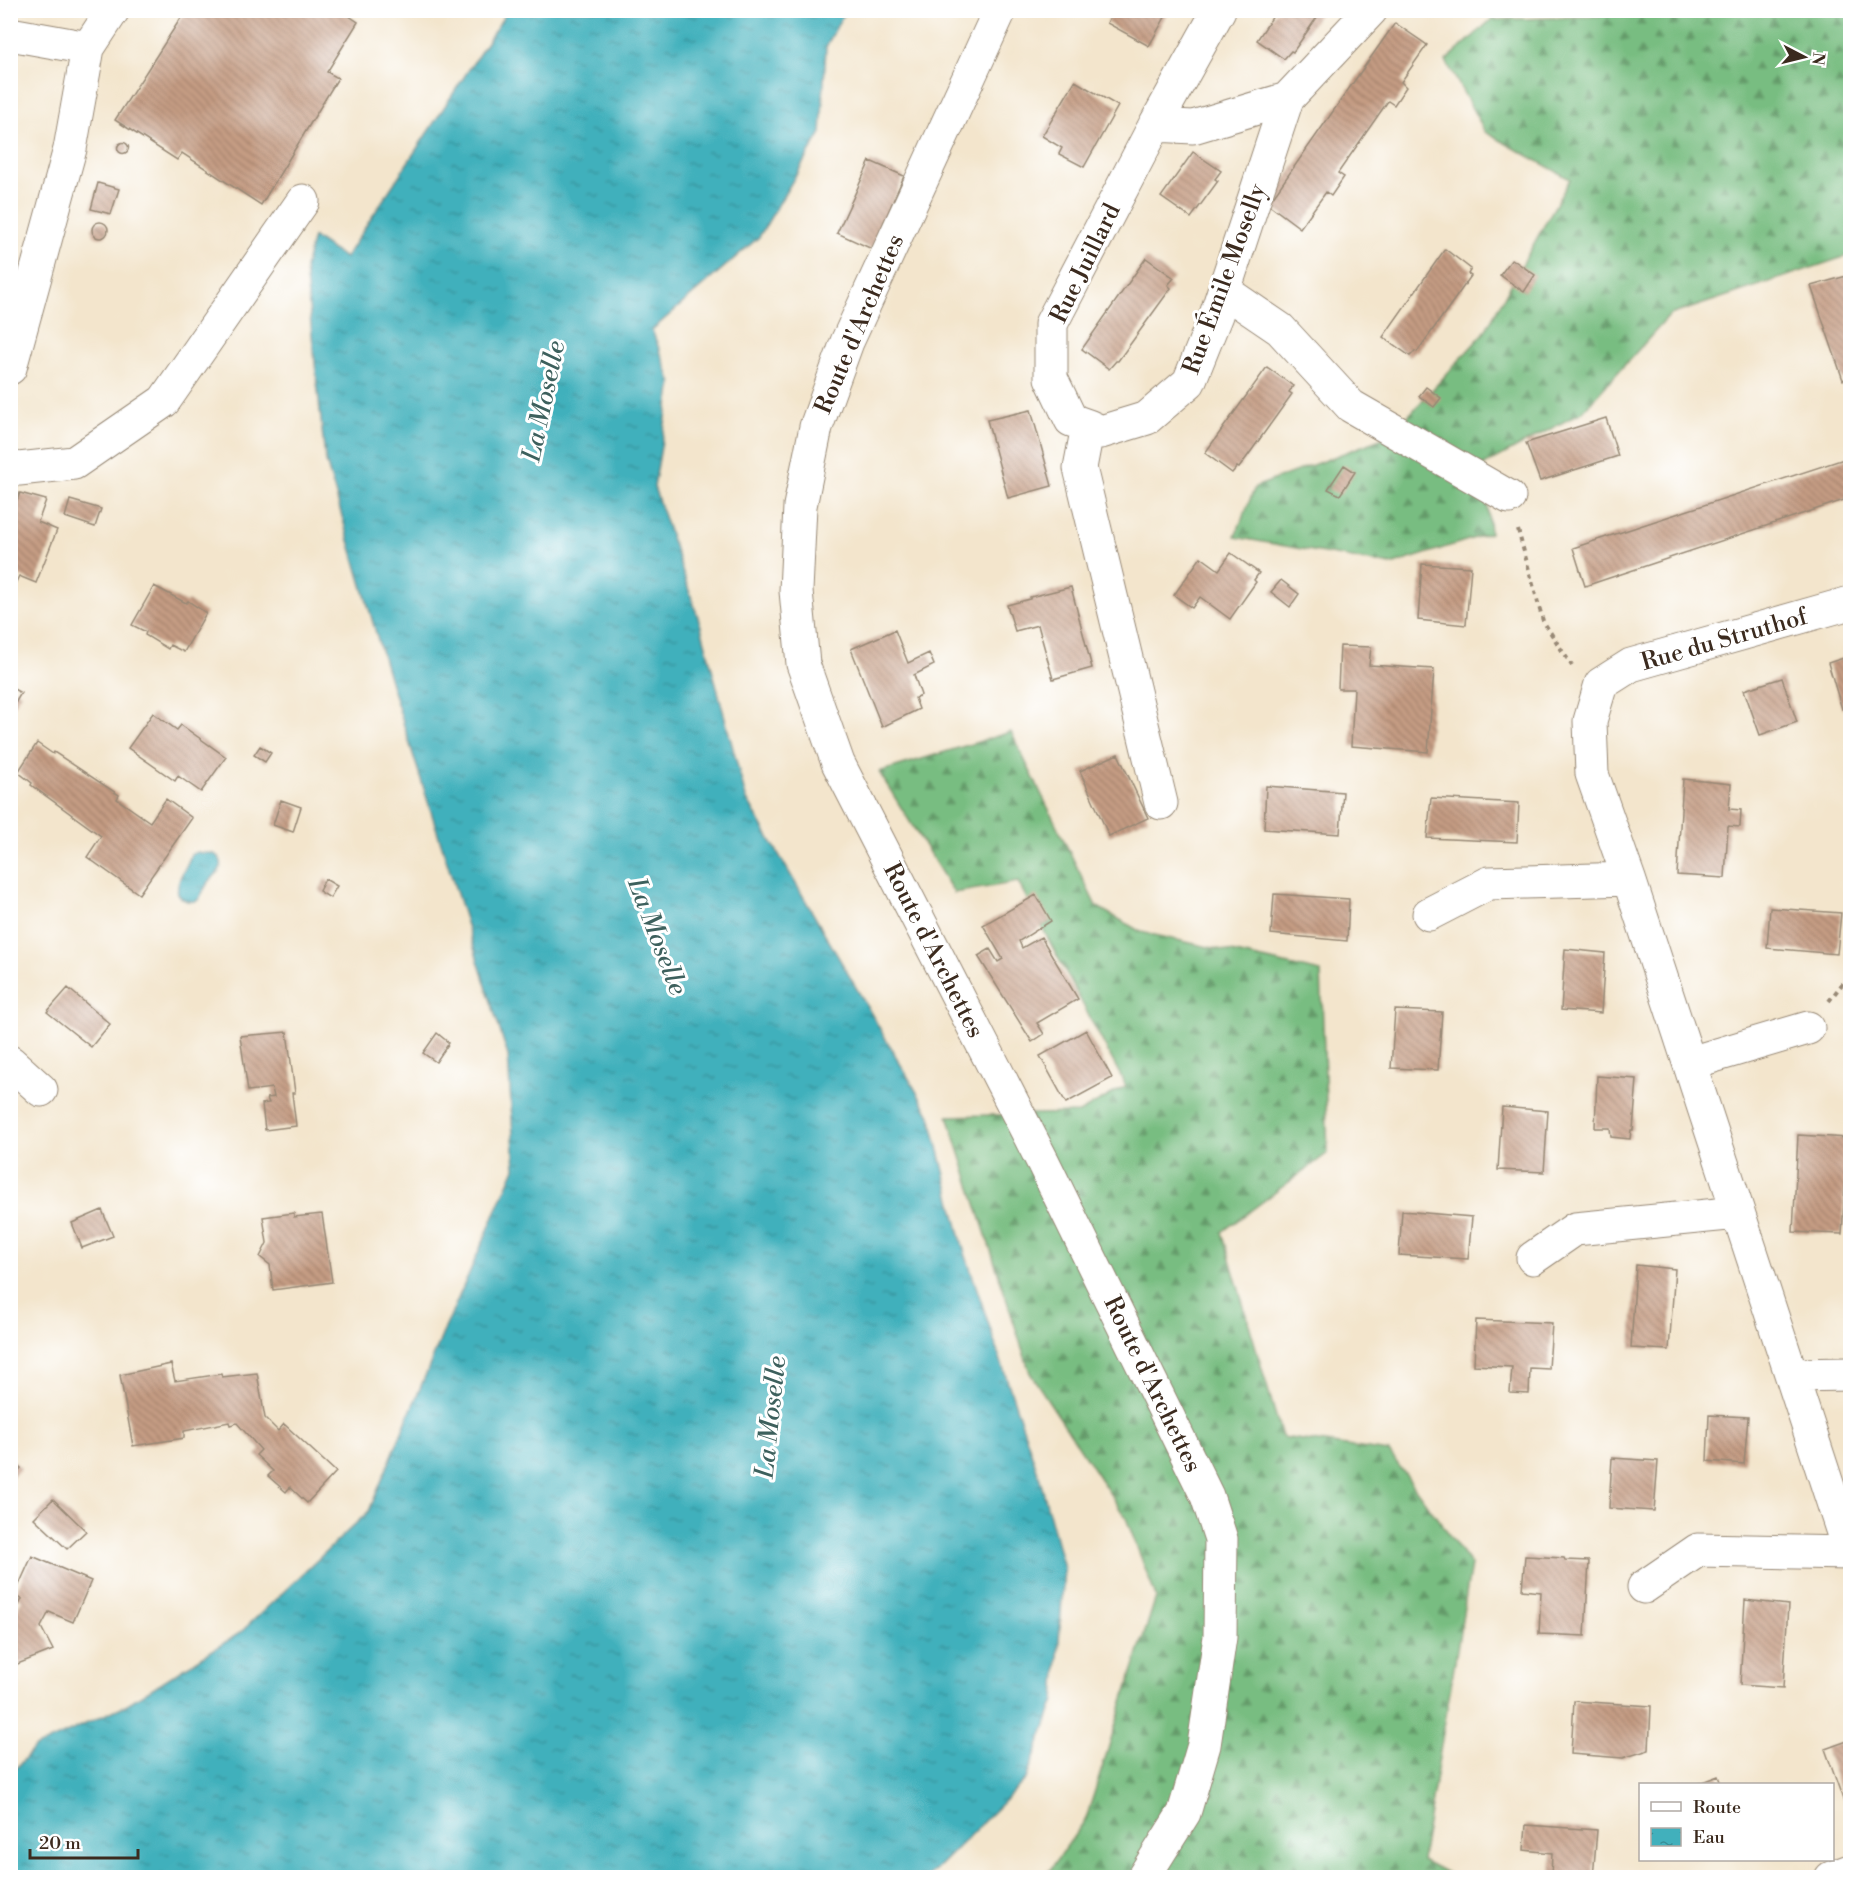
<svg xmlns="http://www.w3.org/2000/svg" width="1861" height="1888" font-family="'Libre Bodoni',serif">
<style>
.forest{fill:url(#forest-firs);stroke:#5a7450;stroke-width:1.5}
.water{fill:url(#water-ripples);stroke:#3e6d6d;stroke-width:1.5}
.building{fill:url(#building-back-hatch)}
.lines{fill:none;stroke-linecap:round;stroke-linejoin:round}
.minor-casing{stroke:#978875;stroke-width:35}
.major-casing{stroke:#978875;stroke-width:35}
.path{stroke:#978875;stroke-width:4;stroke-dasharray:4.5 4.5;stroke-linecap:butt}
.minor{stroke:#fff;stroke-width:33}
.major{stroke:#fff;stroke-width:33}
.labels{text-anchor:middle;stroke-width:6;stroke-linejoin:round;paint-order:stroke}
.street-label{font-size:24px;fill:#3b2a1e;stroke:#fff}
.water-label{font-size:26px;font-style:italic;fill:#3d605d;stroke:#fff}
</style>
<defs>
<pattern id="forest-firs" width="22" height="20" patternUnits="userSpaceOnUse" patternTransform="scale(1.5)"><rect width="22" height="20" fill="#78bd81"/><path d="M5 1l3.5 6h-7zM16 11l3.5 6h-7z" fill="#649a69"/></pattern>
<pattern id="water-ripples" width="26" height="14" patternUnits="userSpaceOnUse" patternTransform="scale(1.5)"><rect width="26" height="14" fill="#41b0bc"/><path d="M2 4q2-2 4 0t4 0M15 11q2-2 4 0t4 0" fill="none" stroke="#388f98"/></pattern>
<pattern id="building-back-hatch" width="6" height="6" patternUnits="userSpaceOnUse" patternTransform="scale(1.5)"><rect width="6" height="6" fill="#c59c83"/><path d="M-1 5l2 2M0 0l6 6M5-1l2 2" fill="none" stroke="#a17f6b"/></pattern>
</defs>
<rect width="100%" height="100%" fill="#fff"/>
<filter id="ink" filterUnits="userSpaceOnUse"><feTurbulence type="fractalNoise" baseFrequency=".0167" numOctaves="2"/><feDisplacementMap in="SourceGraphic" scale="12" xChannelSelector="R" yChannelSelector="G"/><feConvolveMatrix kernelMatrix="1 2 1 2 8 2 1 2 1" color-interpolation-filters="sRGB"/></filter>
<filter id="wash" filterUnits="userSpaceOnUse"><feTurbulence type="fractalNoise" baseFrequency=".008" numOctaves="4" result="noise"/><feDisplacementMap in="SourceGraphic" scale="24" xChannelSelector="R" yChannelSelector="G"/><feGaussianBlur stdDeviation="1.35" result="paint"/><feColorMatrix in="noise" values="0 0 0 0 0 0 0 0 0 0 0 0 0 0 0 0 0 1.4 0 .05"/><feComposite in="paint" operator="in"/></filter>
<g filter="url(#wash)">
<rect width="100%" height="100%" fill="#f3e5cc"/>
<path class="forest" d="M1605,10L1850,11V255L1670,315L1582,412L1484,465L1490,533L1391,565L1235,537L1255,487L1391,435L1484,333L1570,179L1485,132L1446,61L1491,20L1601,16Z
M1011,732L1096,906L1141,932L1321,972L1328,1153L1222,1232L1282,1437L1389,1452L1471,1565L1422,1860L1454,1877H1045L1086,1819L1156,1597L1126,1518L1030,1373L948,1116L1079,1113L1126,1086L1018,882L954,893L879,772Z"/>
<path class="water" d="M508,10L845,11L826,47L821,133L759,237L652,330L672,383L654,487L700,623L746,798L930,1115L963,1247L1039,1476L1064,1568L1055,1700L1026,1779L928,1877H11V1774L34,1748L126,1705L240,1633L369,1511L443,1333L515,1168L508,1056L390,681L325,458L305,268L313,237L345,258Z
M198,852C204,855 210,851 216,855C230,866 213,876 208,883C204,888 202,895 198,900C190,903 183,901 178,894C175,879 188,868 191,854Z"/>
<g id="blocks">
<path class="building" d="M186,10H340L358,22L327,72L338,78L261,205L182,153L177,160L115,120Z
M1114,10H1169L1149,46L1107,23Z
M1277,10H1322L1293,52L1291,51L1284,59L1257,40Z
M1395,23L1427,45L1401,82L1406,87L1394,105L1388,101L1338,173L1344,177L1331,196L1326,192L1300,228L1268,204Z
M1075,81L1118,106L1084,167L1059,154L1062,148L1042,136Z
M117.5 148a5.5 5.5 0 1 1 11 0a5.5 5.5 0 1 1-11 0Z
M1193,152L1221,171L1215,179L1218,181L1191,218L1161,197Z
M870,161L904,176L872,249L837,233Z
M98,183L119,189L111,214L91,209Z
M92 230a8 8 0 1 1 16 0a8 8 0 1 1-16 0Z
M1445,249L1471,269L1468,274L1471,276L1417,352L1415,351L1410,356L1383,337Z
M1146,258L1174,278L1168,285L1171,288L1118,361H1116L1109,369L1082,349Z
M1512,259L1535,275L1524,292L1500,275Z
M1850,275V377L1843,380L1811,286Z
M1267,367L1293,386L1289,392L1292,394L1239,468L1237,467L1232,473L1205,453Z
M1426,387L1441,398L1434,407L1419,396Z
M1031,410L1052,486L1008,498L987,420Z
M1606,418L1618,456L1540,481L1526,443Z
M1850,457V498L1585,586L1573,548Z
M1344,465L1355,472L1340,495L1328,489Z
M20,493L46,500L38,522L57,530L36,583L19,576L12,590L10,589V517Z
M70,500L101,509L95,527L65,517Z
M1231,553L1259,573L1254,580L1256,582L1230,619L1200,597L1192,608L1174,595L1201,557L1219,570Z
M1422,564L1471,567L1466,625L1418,620Z
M1281,580L1299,594L1290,607L1271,592Z
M154,586L186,603L188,601L206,613L184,652L170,645L168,649L145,635L146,632L132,625Z
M1071,587L1092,668L1053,679L1038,625L1015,631L1007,605L1030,599V597Z
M895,630L908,663L929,653L934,665L914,675L921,695L915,698L919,709L882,727L851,649Z
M1340,646L1371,647L1369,665L1434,669L1428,752L1351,746L1354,689H1338Z
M1850,656V706L1842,709L1828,663Z
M1782,678L1797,722L1760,735L1744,690Z
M10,687L21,693L10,712Z
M153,713L177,730L181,725L226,757L201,792L178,776L175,781L128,748Z
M37,743L53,754L54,752L119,795L117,799L150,822L166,799L192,818L139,894L87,857L101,836L31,785L32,783L18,772Z
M260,746L271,753L265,762L254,755Z
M1118,754L1148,818L1109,836L1080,771Z
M1683,779L1731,784L1729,809L1741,810L1740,827L1728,826L1725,878L1677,875Z
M1266,786L1343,792L1340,834L1264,829Z
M1431,798L1519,803L1517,842L1427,838Z
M281,800L301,807L293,832L273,825Z
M325,879L337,886L330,898L319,891Z
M1274,894L1349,899L1347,941L1271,934Z
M1036,895L1051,921L1019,941L1022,948L1041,937L1078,999L1037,1023L1044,1034L1032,1042L978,956L990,949L998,962L1003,959L983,925Z
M1770,908L1841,913L1837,954L1767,948Z
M1565,949L1605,953L1601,1013L1561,1010Z
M68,988L110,1024L91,1047L47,1012Z
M1395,1010L1442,1012L1438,1070L1391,1068Z
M1086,1030L1112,1078L1066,1103L1040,1056Z
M287,1032L295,1093H292L296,1126L265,1130L262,1104L269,1103L267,1098L274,1097L272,1088L248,1091L240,1036Z
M437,1033L449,1043L436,1062L423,1053Z
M1597,1076L1637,1079L1633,1130H1631L1630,1139L1611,1137L1610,1128H1595Z
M1502,1107L1548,1111L1544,1172L1498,1170Z
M1798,1135L1848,1138L1842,1234L1793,1232Z
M102,1210L113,1236L82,1248L72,1223Z
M1402,1211L1472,1217L1468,1259L1399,1255Z
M294,1213V1217L322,1214L332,1282L273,1290L270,1265L260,1257L267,1243L263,1217Z
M1636,1265L1675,1269L1669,1350L1631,1348Z
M1476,1320L1552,1323L1549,1369L1530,1368L1529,1394L1510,1393L1512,1367L1474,1365Z
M171,1364L175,1381L221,1374L222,1377L257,1373L265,1418L278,1431L284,1424L336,1472L307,1503L290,1487L286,1492L268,1476L273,1471L256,1455L261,1450L237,1423L230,1425L229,1422L184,1431V1438L133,1446L120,1375Z
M1709,1415L1748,1417L1744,1464L1707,1461Z
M1612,1458L1658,1461L1654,1511L1609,1508Z
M10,1459L21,1468L10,1479Z
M53,1499L86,1531L67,1549L34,1518Z
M32,1556L91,1581L73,1622L49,1612L41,1627L53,1650L10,1667V1623L22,1599L14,1596Z
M1525,1556L1564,1558L1565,1560L1589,1561L1585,1636L1539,1634L1541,1592L1522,1590Z
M1745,1600L1788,1605L1783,1688L1740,1685Z
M1574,1701L1651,1706L1649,1750L1623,1758L1571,1754Z
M1850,1740V1819L1825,1749Z
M1718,1776L1721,1784H1697Z
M1526,1825L1597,1830L1593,1878H1551L1552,1853L1524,1850Z"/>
</g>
</g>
<g filter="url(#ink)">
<use href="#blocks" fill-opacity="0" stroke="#978875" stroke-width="1.5"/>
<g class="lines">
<g class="minor-casing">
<path id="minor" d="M1000,10L847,342L816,427L800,506L796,591L803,664L838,763L1043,1162L1207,1496L1221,1539L1220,1637L1204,1745L1184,1813L1143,1878
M1155,125L1193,127L1287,99L1371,10
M1224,291L1280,329L1351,406L1509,497
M1088,426L1101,432L1147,418L1189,382L1216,315L1287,99
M10,467L19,469L74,463L164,401L303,201
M1850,603L1631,665L1601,684L1590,721L1592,774L1629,879L1850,1554
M1161,803L1080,468L1088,426L1071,420L1051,378V324L1155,125L1219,10
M1429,914L1489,883L1629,879
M10,1062L41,1090
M1690,1063L1808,1028
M1533,1258L1575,1229L1738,1213
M1792,1375L1850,1374
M1644,1587L1698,1550L1850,1553
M1831,1878L1850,1871"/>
</g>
<g class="major-casing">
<path id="major" d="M10,34L88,48
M10,368L70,149L88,48L113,10"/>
</g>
<path class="path" d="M1518,530L1543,621L1572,666
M1829,1001L1850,974"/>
<use href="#minor" class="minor"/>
<use href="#major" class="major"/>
</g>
</g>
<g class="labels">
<g class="street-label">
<text transform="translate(1085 263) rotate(-64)" y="8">Rue Juillard</text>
<text transform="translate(1224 279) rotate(-70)" y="8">Rue Émile Moselly</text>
<text transform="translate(859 324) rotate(-67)" y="8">Route d'Archettes</text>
<text transform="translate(1724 639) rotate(-16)" y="8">Rue du Struthof</text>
<text transform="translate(934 950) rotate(63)" y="8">Route d'Archettes</text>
<text transform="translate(1153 1384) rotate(64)" y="8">Route d'Archettes</text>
</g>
<g class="water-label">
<text transform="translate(543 401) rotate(-78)" y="9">La Moselle</text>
<text transform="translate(658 936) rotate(69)" y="9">La Moselle</text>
<text transform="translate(770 1417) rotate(-84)" y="9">La Moselle</text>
</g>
</g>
<rect width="1861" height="1888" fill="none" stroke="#fff" stroke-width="36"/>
<rect x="1639" y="1783" width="195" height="78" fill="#ffffff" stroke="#b1aaa5" stroke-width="1.5"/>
<rect x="1651" y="1802" width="30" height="9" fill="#ffffff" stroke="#b1aaa5" stroke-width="1.5"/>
<text x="1693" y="1813" font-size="18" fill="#3b2a1e">Route</text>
<rect x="1651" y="1828" width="30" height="18" fill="url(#water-ripples)" stroke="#b1aaa5" stroke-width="1.5"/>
<text x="1693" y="1843" font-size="18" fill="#3b2a1e">Eau</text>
<g transform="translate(1804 57) rotate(97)" stroke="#ffffff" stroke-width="4.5" paint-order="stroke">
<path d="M0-4.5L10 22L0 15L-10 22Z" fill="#3b2a1e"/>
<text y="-9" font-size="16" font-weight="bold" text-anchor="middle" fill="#3b2a1e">N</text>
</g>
<path d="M30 1849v9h108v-9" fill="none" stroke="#3b2a1e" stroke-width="3"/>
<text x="39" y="1849" font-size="18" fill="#3b2a1e" stroke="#ffffff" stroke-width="4.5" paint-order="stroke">20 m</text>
</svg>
